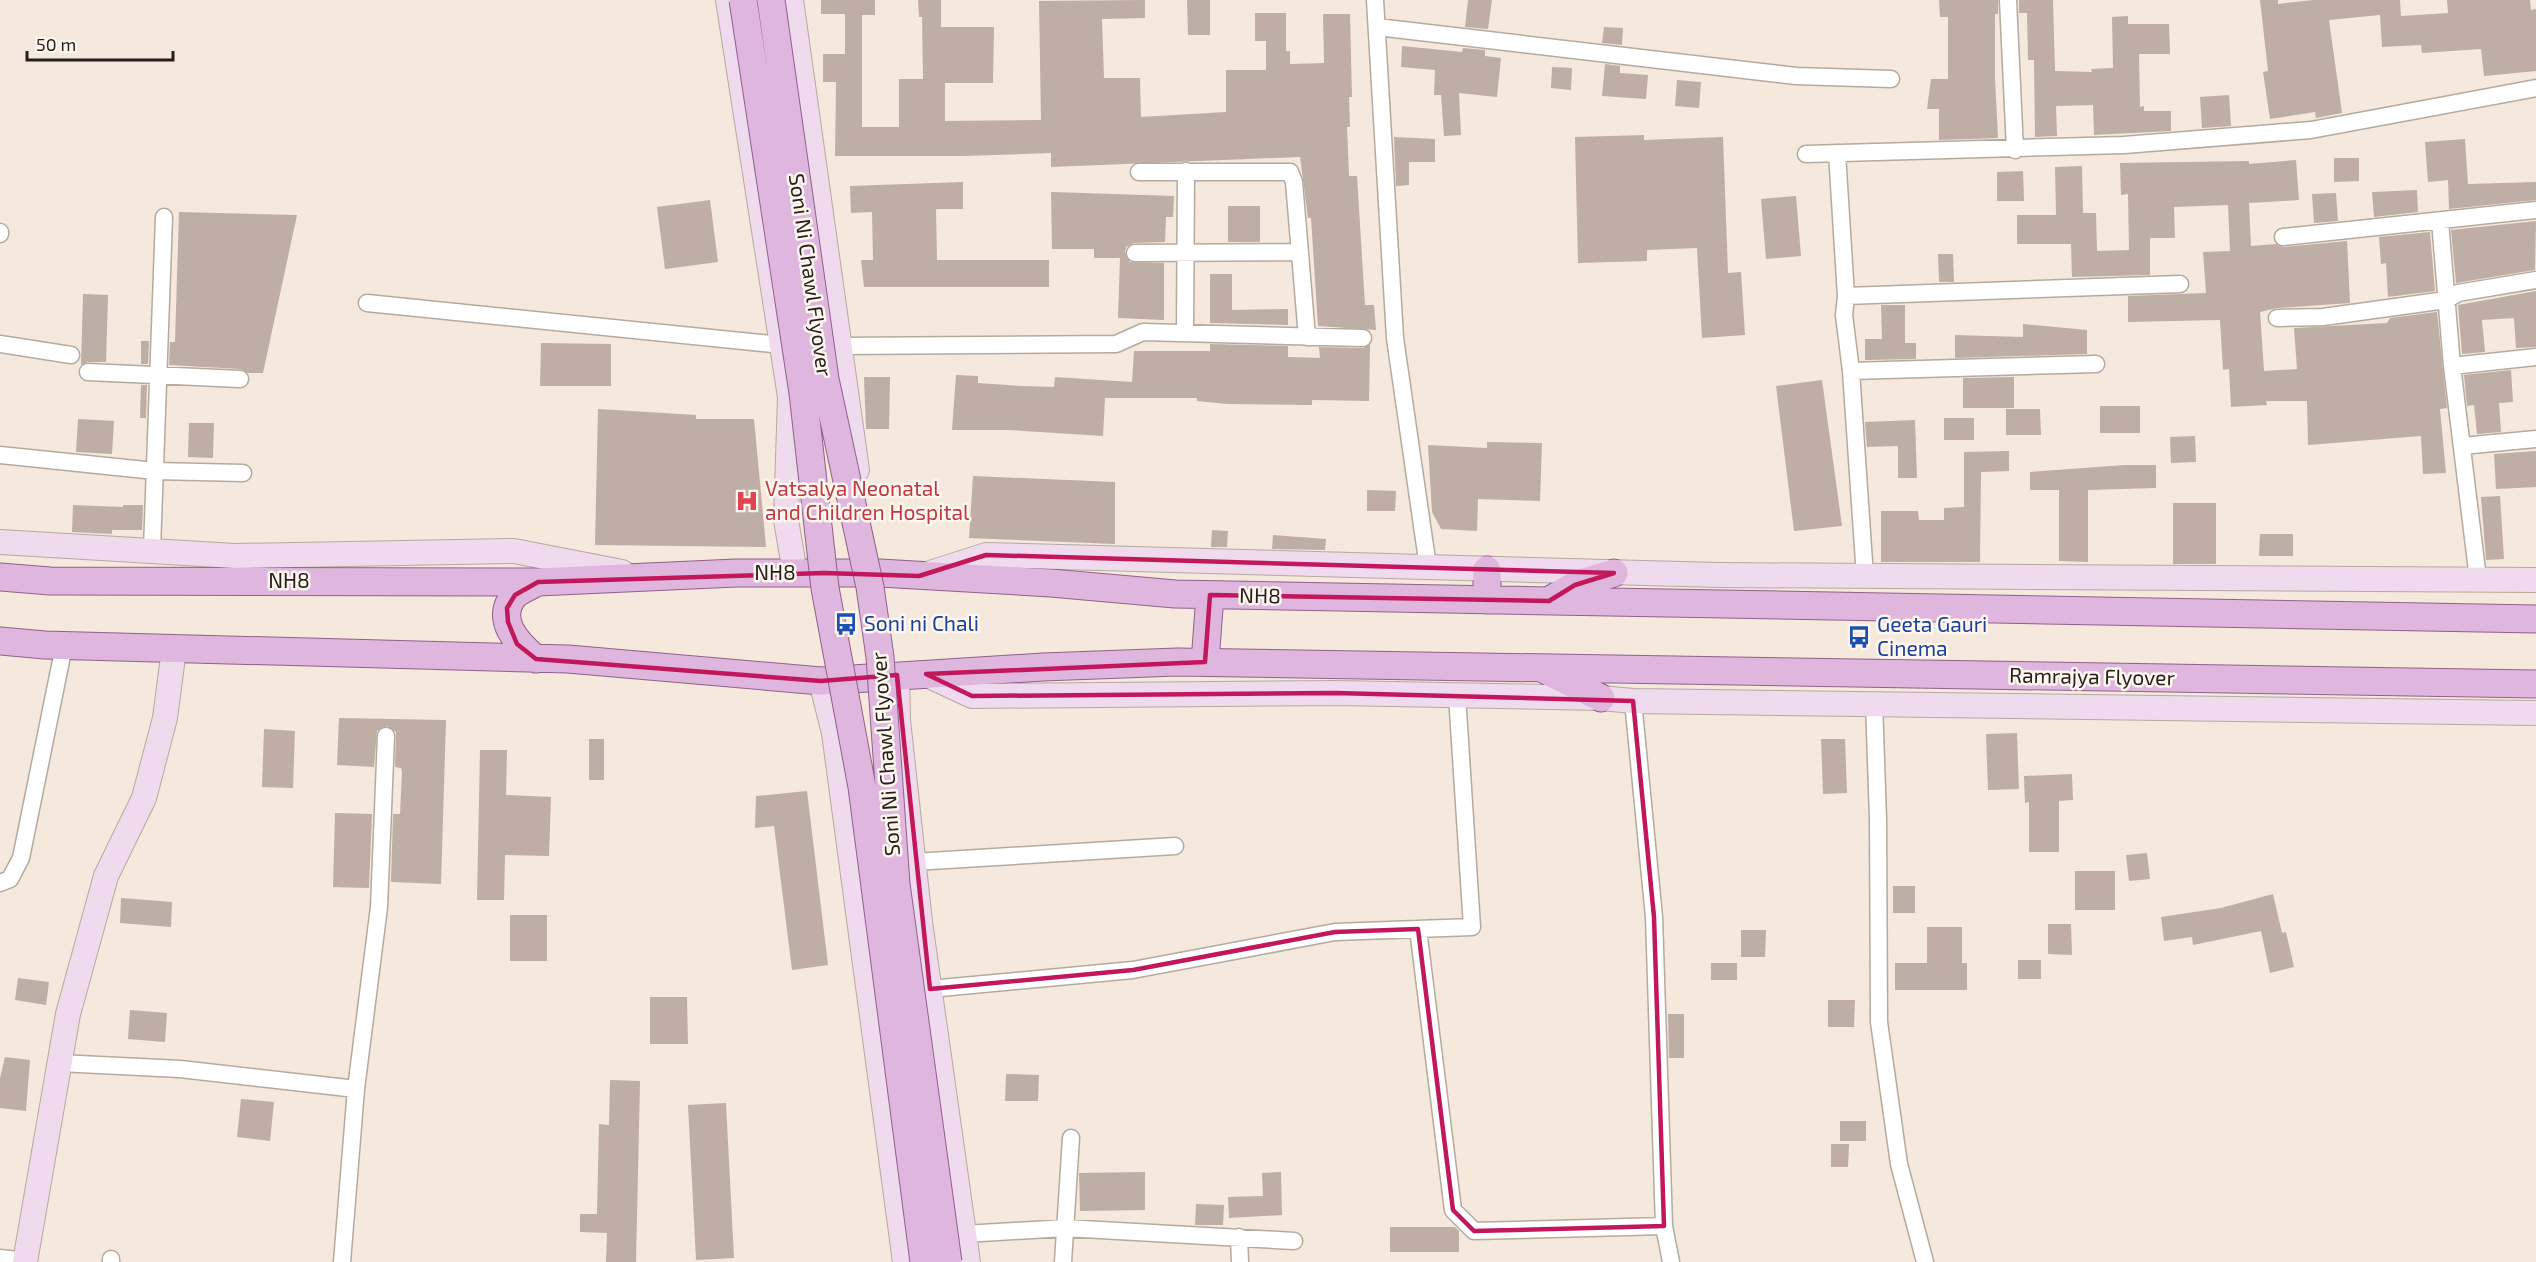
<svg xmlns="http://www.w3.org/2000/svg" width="2536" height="1262" font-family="'Exo 2',sans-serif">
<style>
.building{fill:#beaea6}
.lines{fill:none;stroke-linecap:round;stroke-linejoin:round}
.street-casing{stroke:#b5aa9e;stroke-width:19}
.secondary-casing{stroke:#b5aa9e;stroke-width:26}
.primary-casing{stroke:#8f618b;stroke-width:29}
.street{stroke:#fff;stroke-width:16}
.secondary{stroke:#efdaee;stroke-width:24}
.primary{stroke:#dfb6de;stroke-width:27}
.primary-bridge-casing{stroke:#8f618b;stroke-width:29;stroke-linecap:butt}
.primary-bridge{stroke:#dfb6de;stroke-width:27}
.marked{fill:none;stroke:#c2185b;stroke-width:4.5;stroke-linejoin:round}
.labels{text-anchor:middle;stroke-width:5;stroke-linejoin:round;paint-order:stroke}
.street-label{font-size:21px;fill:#241f1b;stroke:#fef6ef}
.health-label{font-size:21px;fill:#be3a42;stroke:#fef6ef;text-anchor:start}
.transit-label{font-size:21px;fill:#164399;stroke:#fef6ef;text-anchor:start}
</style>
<rect width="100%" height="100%" fill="#f5e8dc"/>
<path class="building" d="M821,0H875V15H862V127H899V79H923L922,17H919L918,0H941V27H994L993,83H945V121L1041,120L1039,1L1145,0V18L1102,19L1104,78H1140L1141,117L1226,112V70H1266V41H1255V13H1286V51H1290V64L1324,63L1323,14H1350L1352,97H1349L1350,127H1347L1349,176H1357L1365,305H1374L1376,330L1318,326L1311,218H1308L1300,157L1051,167V153L963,156H835L836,82H823V54H845V14H821Z
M1187,0H1210V35H1188Z
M1468,0H1492L1488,29L1465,27Z
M1939,0H1998V14H1995V78L1998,138L1939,140V109H1927L1931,79H1948V17H1940Z
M2019,0H2053L2055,71L2092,72L2091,69L2113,68L2112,17L2128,16V24H2169L2170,54H2139L2140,107L2144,106V111H2171V131L2094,135L2093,105L2056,106L2057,136L2035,137L2034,60H2028L2027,13H2019Z
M2260,0H2278V4L2313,0H2400L2401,16L2448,13L2447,0H2530L2531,10L2536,9V71L2484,76L2481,49L2422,53L2421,45L2382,47L2380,15L2329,20L2342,113L2316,118L2315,112L2270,119L2263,72L2268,71Z
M1604,27L1623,28L1622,45L1602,43Z
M1402,46L1462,52L1463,48L1485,50V56L1501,58L1497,97L1459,93L1461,135L1444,136L1441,95H1434L1435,70L1401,67Z
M1605,64L1620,66V73L1648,75L1646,99L1602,96Z
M1552,67L1572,68L1571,90L1551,88Z
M1677,80L1701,82L1699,108L1675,106Z
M2229,95L2231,126L2202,128L2200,97Z
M1644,135V140L1723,137L1728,273L1741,272L1745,335L1702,338L1697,248L1647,250V261L1578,263L1575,137Z
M1394,137L1435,139V162H1409V185L1396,186Z
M2465,139L2468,184L2536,182V200L2449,209L2448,180L2428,182L2425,142Z
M2334,158H2359V181L2334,182Z
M2296,160L2299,200L2249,203L2251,246L2276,244L2284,247L2347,241L2350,303L2277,308L2260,312L2264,371L2297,369L2294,328L2387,323L2390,318L2437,312L2447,408L2440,409L2446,473L2423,474L2421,436L2308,445L2307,401H2266L2267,405L2231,407L2229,369L2223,370L2220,320L2128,322V296L2206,293L2203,252L2230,251L2228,205L2174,207L2175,238H2150V275L2072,277L2071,244H2017V215H2056L2055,167L2082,166L2083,213H2096L2097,251L2129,250L2128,194L2121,195L2120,163L2249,161V164Z
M2023,171L2024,201H1997V172Z
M963,182V209H936L937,260H1049V287H864L861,260H873L872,212L851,213L850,186Z
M2417,190L2418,212L2374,217L2372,192Z
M1051,192L1174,196L1173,217H1166L1165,242L1134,243L1126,247L1125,252L1130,262L1164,263V320L1118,318L1120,258H1094V249H1052Z
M2336,193L2338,221L2314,223L2312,194Z
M1796,196L1801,256L1766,259L1761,199Z
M710,200L718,262L665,269L657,207Z
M1228,206H1260V242H1228Z
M179,212L297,215L263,373H248L240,369L169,365L170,342H175Z
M2536,221L2535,270L2456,283L2451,230Z
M2430,232L2435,291L2388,297L2386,263L2381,264L2379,237Z
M1938,254H1953L1954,282H1939Z
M1210,274H1232V310L1288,309V325L1210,323Z
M2536,291V347L2516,348L2514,318L2482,320L2485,352L2462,354L2458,305Z
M83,294L108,295L106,362H88L81,365Z
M1881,305H1905V343H1916V359L1865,360V339H1882Z
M2023,324L2087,330V354L1955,358V335L2023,337Z
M141,341H149L148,364H141Z
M541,343L611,344V386H540Z
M1210,344L1288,346V357L1320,358L1319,347L1363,348L1370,345L1369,401L1312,400V405L1228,404L1197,401V398H1105L1103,436L1010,430H952L956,375L978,376V383L1021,386L1054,387L1055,377L1132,382L1134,351H1210Z
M2511,370L2513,402L2499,403L2501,432L2477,434L2474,405L2467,406L2464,375Z
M864,377H890L889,429H866Z
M2014,377V408H1963V378Z
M1822,380L1842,526L1794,531L1776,386Z
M141,385H147L146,418H140Z
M2100,406H2140V433H2100Z
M598,409L696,415V419H754L766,547L595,545Z
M2006,409H2040L2041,435H2006Z
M1944,418H1974V440H1944Z
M78,419L114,421L112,454L76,452Z
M1915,420L1917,478H1898V446L1867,447L1865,422Z
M189,423H214L213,458L188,457Z
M2195,436L2196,462L2171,463L2170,437Z
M1487,442L1542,443L1540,501L1478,499L1477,531L1441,529L1432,512L1428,445L1487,448Z
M2009,451V471L1981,472L1980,562H1881V511H1918L1919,520H1944V508L1964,507V452Z
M2536,451V487L2496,489L2494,454Z
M2125,465H2156V488L2088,490V562L2059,561V490H2030V472Z
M973,476L1115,482V544L969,538Z
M1367,490L1396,491L1395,511H1367Z
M2500,496L2504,559L2486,560L2481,497Z
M2173,503H2216V564H2173Z
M73,505L123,507V505H143L142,530H112V534L72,532Z
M1212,530L1228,531L1227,547H1211Z
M2260,534H2293V556H2259Z
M1273,535L1326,539L1325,550L1272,549Z
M339,718L446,720L441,884L391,882L393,814H400L402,772L401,768L395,767L396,732L387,726L377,731L374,767L337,765Z
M264,729L295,731L293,788L262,787Z
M2017,733L2019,789L1988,790L1986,734Z
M589,739H604V780H589Z
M1821,739H1845L1847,793L1823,794Z
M480,750H507L506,795L551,797L549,856L505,855L504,900H477Z
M2072,774L2073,800L2059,801V852H2029V802L2025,803L2024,776Z
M807,791L828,965L792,970L774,826L755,828L756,796Z
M335,813L372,814L369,888L333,887Z
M2147,853L2150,879L2129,881L2126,855Z
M2075,871H2115V910H2075Z
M1893,886H1915V913H1893Z
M2273,894L2282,933L2286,932L2294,967L2270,973L2261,931L2193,945L2192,937L2164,941L2161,917L2221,908Z
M121,898L172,902L171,927L120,923Z
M510,915H547V961H510Z
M2048,924H2071L2072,955L2048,954Z
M1927,927H1962V963H1967V990H1895V963H1927Z
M1741,930H1766L1765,957H1741Z
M2018,960H2041V979H2018Z
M1711,963H1737V980H1711Z
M18,978L49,982L46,1005L15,1000Z
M650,997H687L688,1044H650Z
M1828,1000H1855L1854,1027H1828Z
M130,1010L167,1013L165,1042L128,1039Z
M1668,1014H1684V1058H1669Z
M5,1057L30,1060L26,1111L0,1108V1078Z
M1006,1074L1039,1075L1038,1101H1005Z
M610,1080L640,1081L636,1262H606L607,1233L580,1232V1214H597L599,1124L609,1125Z
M241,1099L274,1102L270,1141L237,1137Z
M726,1103L734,1258L696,1260L688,1105Z
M1840,1121H1866V1141H1840Z
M1831,1144H1849L1848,1167H1831Z
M1145,1172V1210L1080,1211L1079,1173Z
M1281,1172L1282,1215L1229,1218L1228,1197L1263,1196L1262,1173Z
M1196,1204L1224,1205L1223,1225H1195Z
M1390,1227H1455L1459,1231V1252H1390Z"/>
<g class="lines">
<g class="street-casing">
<path id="street" d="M1375,0L1395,338L1428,567
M2008,0L2015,150
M1377,27L1796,76L1891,79
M1837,153L1846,296L1844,315L1851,371L1865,577
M1806,154L2124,145L2311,130L2536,88
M1139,172H1290L1294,182L1307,337
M2440,221L2452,366L2478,579
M0,234V232
M2283,237L2536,210
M1135,253L1299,252
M1846,296L2180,284
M367,303L782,345
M2277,318L2323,317L2446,300L2458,293L2536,280
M1185,333L1186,171
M0,344L71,355
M839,346L1116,344L1143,332L1363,338
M2452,366L2536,357
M1851,371L2096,364
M88,372L240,379
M2462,446L2536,439
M0,455L155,471L243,473
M152,549L164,217
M1633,701L1654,917L1664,1226L1671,1262
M1874,702L1878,819L1879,1022L1899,1164L1925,1262
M914,862L1175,846
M0,883L10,879L21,858L64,646
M1418,929L1453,1210L1474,1231L1664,1226
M930,989L1133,970L1335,932L1472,927L1457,695
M59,1063L180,1069L356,1089
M964,1234L1065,1228L1294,1241
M1239,1237L1240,1262
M0,1258L25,1261
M111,1262V1259
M342,1262L356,1089L379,907L386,736
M1063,1262L1071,1138"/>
</g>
<g class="secondary-casing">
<path id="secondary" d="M728,0L790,397L786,520L795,573
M791,0L857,470
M0,542L235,556L514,551L622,572
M927,574L986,555L1718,575L2536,580
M897,675L898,720L920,922L968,1262
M927,675L972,696L1336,693L1601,698L1633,701L2536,713
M821,681L834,733L905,1262
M25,1262L68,1014L106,876L144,798L165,718L174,649"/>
</g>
<g class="primary-casing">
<path id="primary" d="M0,577L50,581L538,582L736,573H880L1051,583L1175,594L2536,619
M1487,600V570
M1550,600L1575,585L1614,573
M0,641L45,645L568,659L821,681L1043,667L1177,662L2536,684
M536,659C518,644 494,619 514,596C520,590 531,586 538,582
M1205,662L1210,595
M1547,671L1601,698"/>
</g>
<use href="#street" class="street"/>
<use href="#secondary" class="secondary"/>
<use href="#primary" class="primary"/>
<g class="primary-bridge-casing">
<path id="primary-bridge" d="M743,0L803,393L825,588L862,787L924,1262
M771,0L825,379L870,587L880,657L896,884L948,1262"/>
</g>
<use href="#primary-bridge" class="primary-bridge"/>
</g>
<path class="marked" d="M986,555L1614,573L1575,585L1549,601L1210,595L1205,662L926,674L972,696L1336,693L1633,701L1654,917L1664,1226L1474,1231L1453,1210L1418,929L1335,932L1133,970L930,989L897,675L821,681L536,659L517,644L508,622L507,608L515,595L538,582L824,573L919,576Z"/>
<defs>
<g id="hospital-bare" transform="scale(1.8)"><path d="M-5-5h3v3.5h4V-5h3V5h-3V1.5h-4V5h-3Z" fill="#e0444e" stroke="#fef6ef" stroke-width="2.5" paint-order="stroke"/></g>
<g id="bus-bare" transform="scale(1.8)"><path d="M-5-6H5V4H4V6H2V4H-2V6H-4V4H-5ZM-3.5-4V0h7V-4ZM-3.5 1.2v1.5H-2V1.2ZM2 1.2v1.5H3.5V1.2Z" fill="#1a4fb4" stroke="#fef6ef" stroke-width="2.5" paint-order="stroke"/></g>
</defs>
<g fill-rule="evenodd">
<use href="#hospital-bare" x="747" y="501"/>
<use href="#bus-bare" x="846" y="624"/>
<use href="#bus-bare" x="1859" y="637"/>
</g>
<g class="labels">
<g class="street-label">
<text transform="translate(810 275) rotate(82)" y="7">Soni Ni Chawl Flyover</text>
<text x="775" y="580">NH8</text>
<text x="289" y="588">NH8</text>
<text transform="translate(1260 596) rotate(1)" y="7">NH8</text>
<text transform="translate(2092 677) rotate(1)" y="7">Ramrajya Flyover</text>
<text transform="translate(886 754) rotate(-94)" y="7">Soni Ni Chawl Flyover</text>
</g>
<g class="health-label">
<text x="765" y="496">Vatsalya Neonatal<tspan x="765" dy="24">and Children Hospital</tspan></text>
</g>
<g class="transit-label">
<text x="864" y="631">Soni ni Chali</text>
<text x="1877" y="632">Geeta Gauri<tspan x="1877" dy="24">Cinema</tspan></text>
</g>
</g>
<path d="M27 51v9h146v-9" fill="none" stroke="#241f1b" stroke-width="3"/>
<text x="36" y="51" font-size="18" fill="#241f1b" stroke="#fef6ef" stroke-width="4.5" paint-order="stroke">50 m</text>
</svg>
